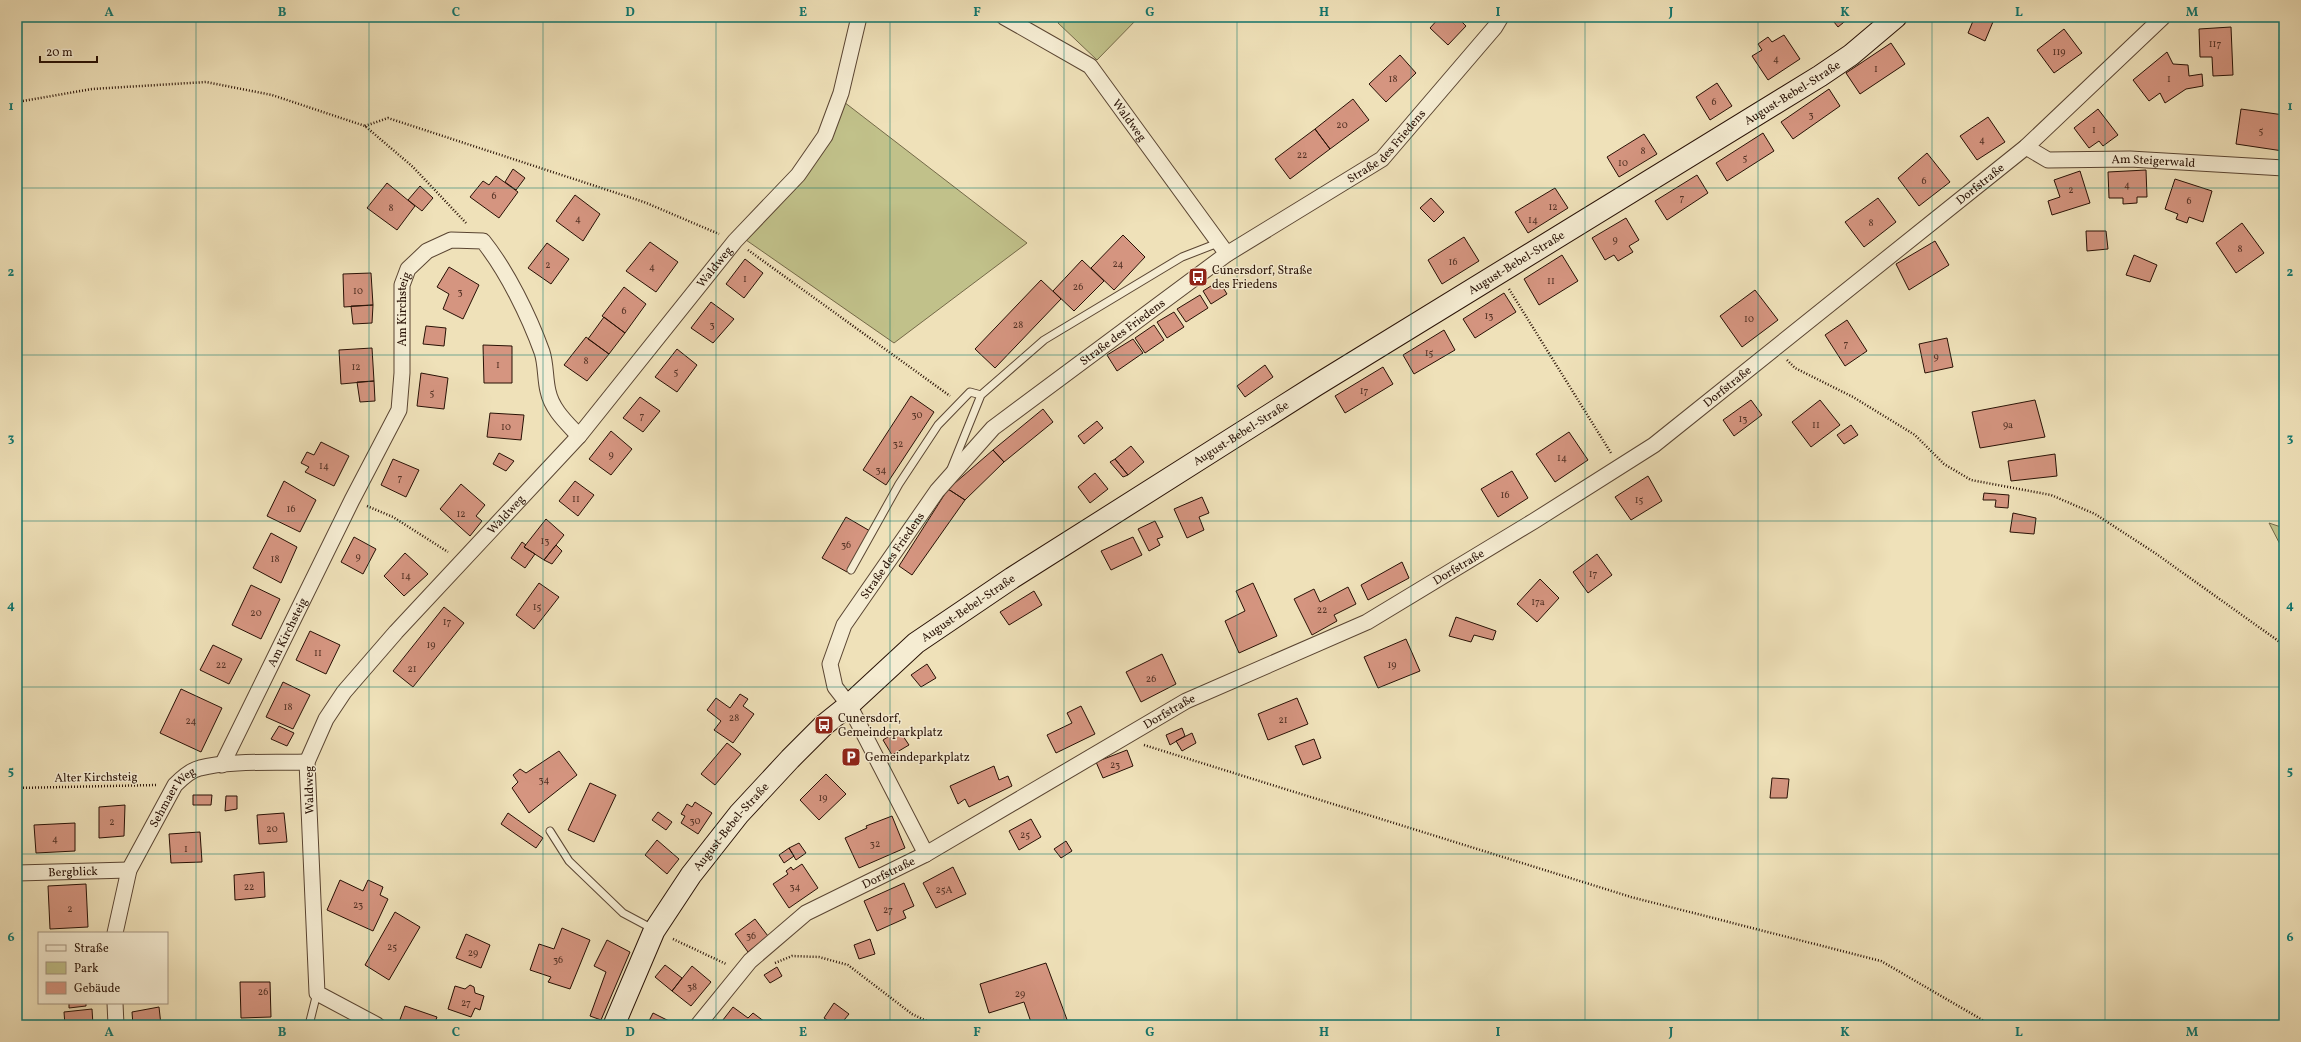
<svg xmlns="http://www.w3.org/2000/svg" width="2301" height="1042" font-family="Vollkorn,serif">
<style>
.green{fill:#c1c18a;stroke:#746948}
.building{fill:#d59580;stroke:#281105}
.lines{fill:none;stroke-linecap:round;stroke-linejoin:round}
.service-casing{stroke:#5a4532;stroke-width:9}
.minor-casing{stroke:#5a4532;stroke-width:17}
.secondary-casing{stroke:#281105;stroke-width:23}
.path{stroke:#281105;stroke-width:2.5;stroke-dasharray:1 2;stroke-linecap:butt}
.service{stroke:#f5ecd2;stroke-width:7}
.minor{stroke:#f5ecd2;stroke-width:15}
.secondary{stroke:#f5ecd2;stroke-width:21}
.grid{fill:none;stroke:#0f766e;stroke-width:1;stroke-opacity:0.55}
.labels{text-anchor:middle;stroke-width:3;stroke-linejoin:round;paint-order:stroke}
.number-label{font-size:10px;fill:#533224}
.street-label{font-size:12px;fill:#281105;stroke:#f5ecd2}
.poi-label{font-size:12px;fill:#281105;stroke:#f5ecd2;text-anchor:start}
.neatline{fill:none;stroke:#0f766e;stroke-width:1.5}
.grid-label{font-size:13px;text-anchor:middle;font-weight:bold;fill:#0f766e}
</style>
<rect width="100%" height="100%" fill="#efe1b9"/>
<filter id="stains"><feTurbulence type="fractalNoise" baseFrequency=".005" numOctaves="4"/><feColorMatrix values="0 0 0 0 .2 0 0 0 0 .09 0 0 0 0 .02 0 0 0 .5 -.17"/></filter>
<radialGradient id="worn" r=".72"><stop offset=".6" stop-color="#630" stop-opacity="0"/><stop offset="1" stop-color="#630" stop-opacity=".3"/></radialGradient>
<path class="green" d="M1062,17H1139L1097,60L1058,23Z
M844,102L1027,243L894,343L746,240Z
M2269,523L2284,528V552Z"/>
<path class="building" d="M1025,17H1036L1033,21Z
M1440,17H1457L1466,26L1448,45L1430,28Z
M1830,17H1856L1851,21L1849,18L1838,27Z
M1965,17H1995L1985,41L1968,33L1973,21Z
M2231,27L2233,75L2213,76L2212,57H2200L2199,29Z
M2064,29L2082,53L2054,73L2037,50Z
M1784,35L1800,59L1768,80L1752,56L1762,50L1758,44L1768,37L1772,42Z
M1891,43L1905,64L1860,94L1846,73Z
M2167,52L2173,64L2188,65L2189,76L2202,74L2203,86L2186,89L2165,103L2160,93L2149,101L2133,80Z
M1400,55L1416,73L1386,102L1369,84Z
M1717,83L1732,106L1710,120L1696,97Z
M1829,89L1840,106L1793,139L1781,122Z
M1353,99L1369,120L1330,149L1315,129Z
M2098,109L2118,135L2103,146L2099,141L2089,148L2074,128Z
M2241,109L2284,115L2283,151L2236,144Z
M1988,117L2005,142L1977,160L1960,136Z
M1315,129L1330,149L1290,179L1275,159Z
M1763,133L1774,151L1727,181L1716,163Z
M1644,134L1657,154L1619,177L1607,157Z
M1927,153L1950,182L1919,206L1898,178Z
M513,169L525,178L516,190L505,182Z
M2146,170L2147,197H2137V203L2123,204V198H2109L2108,172Z
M2080,171L2090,203L2052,215L2048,201L2060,197L2054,180Z
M1697,175L1708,193L1667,220L1655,201Z
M496,176L518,192L499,218L470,197L483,181L489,185Z
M2175,179L2212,191L2203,222L2189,217L2187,223L2176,219L2178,214L2165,209Z
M387,183L415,206L397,230L367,208Z
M420,186L433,198L422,211L408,200Z
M1555,188L1568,208L1528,233L1515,212Z
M575,195L600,214L583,241L556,221Z
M1431,198L1444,212L1434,222L1420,208Z
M1878,198L1896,222L1864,247L1845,222Z
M1626,218L1639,240L1629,246L1633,252L1618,261L1614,255L1605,260L1592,238Z
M2242,223L2264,253L2236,273L2216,243Z
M2086,231H2106L2108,249L2087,251Z
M1123,235L1145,257L1114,290L1091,268Z
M1464,237L1479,261L1442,284L1428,260Z
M1935,241L1949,265L1909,290L1896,264Z
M650,242L678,262L656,292L626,271Z
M547,243L569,259L551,284L528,268Z
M1562,255L1578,281L1539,305L1524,279Z
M2134,255L2157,265L2150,282L2126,275Z
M745,259L763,273L744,298L726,284Z
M1082,260L1104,281L1074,311L1053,291Z
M449,267L479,285L463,319L443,309L449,294L437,287Z
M371,273L373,305L344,307L343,274Z
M1041,280L1061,299L995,368L975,349Z
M1219,281L1227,294L1211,304L1203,291Z
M624,287L646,304L625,333L602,316Z
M1755,290L1778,320L1742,347L1720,316Z
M1504,293L1516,312L1475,338L1463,319Z
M1200,295L1208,308L1186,322L1177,309Z
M711,302L734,319L713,343L691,328Z
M373,305L372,323L353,324L351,306Z
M1174,312L1184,327L1167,338L1157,322Z
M604,317L625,333L609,354L588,339Z
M1847,320L1867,351L1845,366L1825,335Z
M1154,325L1164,340L1145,353L1135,338Z
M426,326L446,328L444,346L423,344Z
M1444,330L1455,350L1414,374L1403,355Z
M586,337L609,354L587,381L564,365Z
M1947,338L1953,367L1925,373L1919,344Z
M1133,339L1143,353L1117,371L1107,355Z
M483,345L512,346V383H484Z
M372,348L374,381L341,384L339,350Z
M677,349L697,365L677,392L655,377Z
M1265,365L1273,377L1245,397L1237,386Z
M1383,367L1393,384L1345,413L1335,396Z
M421,373L448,378L444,409L417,406Z
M374,381L375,401L360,402L357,382Z
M911,396L934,412L886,485L863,470Z
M640,397L660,411L643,432L623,418Z
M1751,400L1762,415L1734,436L1723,420Z
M1820,400L1840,425L1811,447L1792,422Z
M2035,400L2045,437L1980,448L1972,412Z
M1043,409L1053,422L1004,462L993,450Z
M490,413L524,415L521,440L487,437Z
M1097,421L1103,428L1084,444L1078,436Z
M1851,425L1858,435L1844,444L1837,435Z
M611,431L632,449L611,475L589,459Z
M1569,432L1588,460L1555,482L1536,454Z
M321,442L349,456L334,486L305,472L309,467L301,463L307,452L314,455Z
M1131,446L1144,462L1128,475L1115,459Z
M993,450L1004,462L965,500L948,489Z
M499,453L514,461L506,471L493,464Z
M2055,454L2057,476L2011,481L2008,461Z
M393,459L419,470L406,497L381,485Z
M1115,459L1128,475L1123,477L1110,462Z
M1512,471L1528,498L1498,517L1481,489Z
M1095,473L1108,489L1090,503L1078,487Z
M1648,476L1662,501L1631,520L1615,497Z
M284,481L316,500L300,532L267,516Z
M575,481L594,495L578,516L559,501Z
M461,484L485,505L476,516L482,521L470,536L440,509Z
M948,489L965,500L912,575L899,566Z
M1984,493L2009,495L2008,508L1995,507L1996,500H1983Z
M1202,497L1209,513L1199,517L1204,530L1187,538L1174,509Z
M2013,513L2036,518L2034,534L2010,532Z
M846,517L870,531L847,572L822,558Z
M546,519L564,535L544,560L524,547Z
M1155,521L1163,537L1157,539L1160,545L1149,551L1138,529Z
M271,533L297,547L281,583L253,568Z
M354,537L376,549L363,574L341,562Z
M1133,537L1142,555L1111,570L1101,551Z
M522,542L526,545L524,547L535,554L525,568L511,558Z
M556,545L562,551L552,564L544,560Z
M405,553L428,574L404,596L384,576Z
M1597,554L1612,575L1588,593L1573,572Z
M1402,562L1409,578L1368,600L1361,585Z
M1540,579L1559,598L1537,622L1517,604Z
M539,583L559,597L534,629L516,615Z
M1253,583L1277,636L1239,653L1225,621L1245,611L1236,591Z
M251,585L280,599L261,639L232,625Z
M1348,587L1356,604L1334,615L1337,621L1312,635L1294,599L1314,589L1320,602Z
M1034,591L1042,605L1009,625L1000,612Z
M444,607L464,623L413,687L393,671Z
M1456,617L1496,631L1493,640L1474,635L1471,642L1449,636Z
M310,631L340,645L326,674L296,660Z
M1406,639L1420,671L1378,688L1364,657Z
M213,645L242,659L229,684L200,670Z
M1162,654L1176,684L1141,702L1126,672Z
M927,664L936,678L921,687L911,675Z
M283,682L310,695L293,729L266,717Z
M181,689L222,708L201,752L160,733Z
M740,694L748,699L743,706L754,714L733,743L714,730L721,721L707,710L716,698L730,708Z
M1297,698L1308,724L1268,740L1258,714Z
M1081,706L1095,734L1056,753L1047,735L1072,723L1067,713Z
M279,726L294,733L287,746L271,739Z
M1182,728L1185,736L1170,745L1166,735Z
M899,730L909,745L892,755L883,740Z
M1192,733L1196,743L1182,751L1176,741Z
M1314,739L1321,758L1303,765L1295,746Z
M727,743L741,754L715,785L701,774Z
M1127,750L1133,766L1103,778L1096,762Z
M559,751L577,775L529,813L512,788L518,782L513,775L520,769L526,773Z
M994,766L999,780L1008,776L1012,786L969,807L965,799L958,804L950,786Z
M826,774L846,794L819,820L800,800Z
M1772,778L1789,779L1787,798H1770Z
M590,783L616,795L594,842L568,830Z
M193,795H212L211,805H193Z
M226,796H237V809L225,811Z
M695,802L712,813L698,834L681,823L685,816L681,814L687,804L692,807Z
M125,805L124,836L99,838V807Z
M658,812L672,822L666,830L652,820Z
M284,813L287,842L259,844L257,815Z
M508,813L543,838L536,848L501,824Z
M892,816L905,848L859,868L845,838L867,828L866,826Z
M1031,819L1041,837L1019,850L1009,831Z
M75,823V851L36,853L34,825Z
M200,832L202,862L171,863L169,834Z
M657,840L679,859L667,874L645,855Z
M1066,841L1072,851L1061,858L1054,849Z
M799,843L806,853L796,860L789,848Z
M789,848L794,856L784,863L779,855Z
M802,864L818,888L789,908L773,884L788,874L786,871L791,867L793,870Z
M953,867L966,894L936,908L923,883Z
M264,872L265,897L235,900L234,875Z
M340,880L363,891L368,880L383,887L380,895L388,899L373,931L327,910Z
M904,883L914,906L903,911L906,918L877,931L864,901Z
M86,884L88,927L50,929L48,886Z
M395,912L420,927L389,980L365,965Z
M755,919L768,936L748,952L735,934Z
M562,928L590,940L570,989L548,982L551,977L530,970L539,944L554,949Z
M466,934L490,945L481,968L456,958Z
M870,939L875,954L859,959L854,945Z
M607,940L630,952L601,1020L590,1016L606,972L594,966Z
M1046,963L1069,1025H1032L1024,1002L989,1013L980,984Z
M665,965L682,978L672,991L655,977Z
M692,966L711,982L691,1006L672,991Z
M777,967L782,976L770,983L764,975Z
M240,982H270L271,1017L241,1018Z
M470,985L474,987L475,993L484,996L480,1010L475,1008L471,1017L448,1009L455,986L465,989Z
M69,1003H86V1006L69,1008Z
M834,1003L849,1014L840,1025H834L824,1018Z
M405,1006L437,1017L434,1025H398Z
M159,1007L161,1025H133L132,1012Z
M733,1007L748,1018L753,1013L769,1025H719Z
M92,1009L93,1025H65L64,1012Z
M653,1013L677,1025H647Z"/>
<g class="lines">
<g class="service-casing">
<path id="service" d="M951,469L981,395L1044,340L1182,257L1218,243
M851,570L899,484L938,425L970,392L981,395
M550,831L569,861L623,913L653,929
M309,1025L317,993"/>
</g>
<g class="minor-casing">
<g id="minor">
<path id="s1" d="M1004,17L1090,66L1227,254"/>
<path id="s2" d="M2026,147L2048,160L2130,159L2284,168"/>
<path id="s3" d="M222,765L352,500L399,410L402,373V285L408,269L427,251L451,240L483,241C507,271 529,316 542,352C546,364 545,379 548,391C552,410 567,423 579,436"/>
<path id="s4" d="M926,854L849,705L835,687L830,664L844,625L937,491L993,428L1227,254L1382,159L1495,27L1501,17"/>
<path id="s5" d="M17,873L129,870"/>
<path id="s6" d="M115,933L129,870L175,785C182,778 191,770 200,768C228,760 277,763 307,762"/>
<path d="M115,1003L116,1025"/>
<path id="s7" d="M377,1025L317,993L307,762L326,719L344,692L396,632L579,436L735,241L798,175L825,136L841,93L859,17"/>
<path id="s8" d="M698,1025L750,961L806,913L926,854L1186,701L1367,622L1534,521L1654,445L2026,147L2163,17"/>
</g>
</g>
<g class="secondary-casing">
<g id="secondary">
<path id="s9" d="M614,1025L654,931L691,875L739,814L790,759L824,725L849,705L916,643L1012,578L1315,386L1820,76L1851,55L1896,17"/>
</g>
</g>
<path class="path" d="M17,102L92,89L206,82L272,95L365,126L413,167L466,223
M365,126L388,118L644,202L719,234
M748,250L950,396
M1509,289L1611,453
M1787,360L1795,368L1853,397L1915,435L1944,464L1971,480L2051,495L2095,514L2155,553L2284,645
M367,506L393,517L448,552
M1144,745L1631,897L1881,961L1991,1025
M17,788L156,785
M673,939L726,964
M775,963L792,956L819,957L848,965L912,1014L935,1025"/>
<use href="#service" class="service"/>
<use href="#minor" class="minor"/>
<use href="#secondary" class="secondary"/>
</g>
<path class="grid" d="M196,17V1025M369,17V1025M543,17V1025M716,17V1025M890,17V1025M1064,17V1025M1237,17V1025M1411,17V1025M1585,17V1025M1758,17V1025M1932,17V1025M2105,17V1025M17,188H2284M17,355H2284M17,521H2284M17,687H2284M17,854H2284"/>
<defs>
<g id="bus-square" transform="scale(1)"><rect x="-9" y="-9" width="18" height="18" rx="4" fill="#8f2418" stroke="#f5ecd2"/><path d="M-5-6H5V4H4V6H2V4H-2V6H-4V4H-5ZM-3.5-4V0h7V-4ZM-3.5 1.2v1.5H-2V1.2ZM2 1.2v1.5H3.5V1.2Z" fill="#fff"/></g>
<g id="parking-square" transform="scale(1)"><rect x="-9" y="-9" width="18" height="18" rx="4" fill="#8f2418" stroke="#f5ecd2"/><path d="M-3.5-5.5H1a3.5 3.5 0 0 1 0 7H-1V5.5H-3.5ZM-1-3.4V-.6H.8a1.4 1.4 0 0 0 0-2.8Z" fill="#fff"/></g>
</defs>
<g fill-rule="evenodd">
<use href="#bus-square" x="1198" y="277"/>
<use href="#bus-square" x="824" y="725"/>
<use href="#parking-square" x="851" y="757"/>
</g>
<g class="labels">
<g class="number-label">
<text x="2215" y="47">117</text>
<text x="2059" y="55">119</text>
<text x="1776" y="62">4</text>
<text x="1876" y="72">1</text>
<text x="1393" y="82">18</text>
<text x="2169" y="82">1</text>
<text x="1714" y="105">6</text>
<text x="1811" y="118">3</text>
<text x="1342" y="128">20</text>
<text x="2094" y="133">1</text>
<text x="2261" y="134">5</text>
<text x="1982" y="143">4</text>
<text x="1643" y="154">8</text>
<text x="1302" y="158">22</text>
<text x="1745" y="161">5</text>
<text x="1623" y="166">10</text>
<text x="1924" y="184">6</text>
<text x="2127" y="188">4</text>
<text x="2071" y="193">2</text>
<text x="494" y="199">6</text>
<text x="1682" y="201">7</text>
<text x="2189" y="204">6</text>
<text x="1553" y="210">12</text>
<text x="391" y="211">8</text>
<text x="578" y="222">4</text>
<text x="1533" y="223">14</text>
<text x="1871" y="226">8</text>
<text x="1615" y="243">9</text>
<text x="2240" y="252">8</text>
<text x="1453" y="265">16</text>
<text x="1118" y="267">24</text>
<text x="548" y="268">2</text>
<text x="652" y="270">4</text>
<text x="745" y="282">1</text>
<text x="1551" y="284">11</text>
<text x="1078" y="290">26</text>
<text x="358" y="294">10</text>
<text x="460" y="295">3</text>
<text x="624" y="314">6</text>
<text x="1489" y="319">13</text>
<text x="1749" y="322">10</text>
<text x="712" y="328">3</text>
<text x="1018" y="328">28</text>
<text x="1846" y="347">7</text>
<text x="1429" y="356">15</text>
<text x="1936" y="360">9</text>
<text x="586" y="364">8</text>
<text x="498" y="368">1</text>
<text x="356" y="370">12</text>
<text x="676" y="375">5</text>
<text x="1364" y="394">17</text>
<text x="432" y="396">5</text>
<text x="917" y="418">30</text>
<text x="642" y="419">7</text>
<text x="1743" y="422">13</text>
<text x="1816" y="428">11</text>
<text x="2008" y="428">9a</text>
<text x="506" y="430">10</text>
<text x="898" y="447">32</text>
<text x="611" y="458">9</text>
<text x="1562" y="461">14</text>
<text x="324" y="469">14</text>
<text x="881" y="473">34</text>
<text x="400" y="481">7</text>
<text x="1505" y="498">16</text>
<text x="576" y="502">11</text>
<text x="1639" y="503">15</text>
<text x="291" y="512">16</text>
<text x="461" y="517">12</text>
<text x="545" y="544">13</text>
<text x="846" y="548">36</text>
<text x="358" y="560">9</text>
<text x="275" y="562">18</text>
<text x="1593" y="577">17</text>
<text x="406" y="579">14</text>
<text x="1538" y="605">17a</text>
<text x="537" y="610">15</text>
<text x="1322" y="613">22</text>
<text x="256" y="616">20</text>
<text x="447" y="625">17</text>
<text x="431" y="648">19</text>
<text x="318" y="656">11</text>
<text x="221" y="668">22</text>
<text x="1392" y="668">19</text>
<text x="412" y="672">21</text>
<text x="1151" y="682">26</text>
<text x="288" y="710">18</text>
<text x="734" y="721">28</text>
<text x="1283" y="723">21</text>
<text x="191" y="724">24</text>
<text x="1115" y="768">23</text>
<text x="544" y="783">34</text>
<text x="823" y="801">19</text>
<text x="695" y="824">30</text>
<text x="112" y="825">2</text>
<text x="272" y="832">20</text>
<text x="1025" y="838">25</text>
<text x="55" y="842">4</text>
<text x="875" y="847">32</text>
<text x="186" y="852">1</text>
<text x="249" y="890">22</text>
<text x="795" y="890">34</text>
<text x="944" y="893">25A</text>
<text x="358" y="908">23</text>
<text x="70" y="912">2</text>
<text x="888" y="913">27</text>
<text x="751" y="939">36</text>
<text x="392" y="950">25</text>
<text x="473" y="956">29</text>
<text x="558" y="963">36</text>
<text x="692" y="990">38</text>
<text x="263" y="995">26</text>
<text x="1020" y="997">29</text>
<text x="466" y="1006">27</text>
</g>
<g class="street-label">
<text dy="4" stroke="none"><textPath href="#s9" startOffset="1528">August-Bebel-Straße</textPath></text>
<text dy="4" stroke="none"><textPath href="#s1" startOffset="166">Waldweg</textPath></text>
<text dy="4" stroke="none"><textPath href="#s4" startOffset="988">Straße des Friedens</textPath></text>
<text dy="4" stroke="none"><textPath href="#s2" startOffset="131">Am Steigerwald</textPath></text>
<text dy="4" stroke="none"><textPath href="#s8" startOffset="1544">Dorfstraße</textPath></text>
<text dy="4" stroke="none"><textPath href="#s9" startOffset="1204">August-Bebel-Straße</textPath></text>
<text dy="4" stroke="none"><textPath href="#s7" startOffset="943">Waldweg</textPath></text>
<text dy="4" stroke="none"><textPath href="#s3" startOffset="498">Am Kirchsteig</textPath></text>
<text dy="4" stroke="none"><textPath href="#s4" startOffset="664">Straße des Friedens</textPath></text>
<text dy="4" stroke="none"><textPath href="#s8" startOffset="1220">Dorfstraße</textPath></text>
<text dy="4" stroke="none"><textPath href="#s9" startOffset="880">August-Bebel-Straße</textPath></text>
<text dy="4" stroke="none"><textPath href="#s7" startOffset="619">Waldweg</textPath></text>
<text dy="4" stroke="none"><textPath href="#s4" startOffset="340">Straße des Friedens</textPath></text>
<text dy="4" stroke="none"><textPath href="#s8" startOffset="896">Dorfstraße</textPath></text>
<text dy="4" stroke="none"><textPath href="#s9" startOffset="556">August-Bebel-Straße</textPath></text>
<text dy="4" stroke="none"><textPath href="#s3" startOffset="148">Am Kirchsteig</textPath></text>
<text dy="4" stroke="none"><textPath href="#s8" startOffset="572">Dorfstraße</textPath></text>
<text transform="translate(96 777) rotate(-1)" y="4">Alter Kirchsteig</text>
<text transform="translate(309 790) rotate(-91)" y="4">Waldweg</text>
<text dy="4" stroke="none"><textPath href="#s6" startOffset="150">Sehmaer Weg</textPath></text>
<text dy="4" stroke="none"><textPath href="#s9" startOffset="232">August-Bebel-Straße</textPath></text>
<text dy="4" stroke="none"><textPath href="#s5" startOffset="56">Bergblick</textPath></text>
<text dy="4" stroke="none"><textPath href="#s8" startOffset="248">Dorfstraße</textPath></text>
</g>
<g class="poi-label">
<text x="1212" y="274">Cunersdorf, Straße<tspan x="1212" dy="14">des Friedens</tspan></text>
<text x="838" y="722">Cunersdorf,<tspan x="838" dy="14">Gemeindeparkplatz</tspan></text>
<text x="865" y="761">Gemeindeparkplatz</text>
</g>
</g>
<rect width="2301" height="1042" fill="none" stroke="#efe1b9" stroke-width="44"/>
<rect x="38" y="932" width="130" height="72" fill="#f5ecd2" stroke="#a39480"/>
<rect x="46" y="945" width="20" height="6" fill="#f5ecd2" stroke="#a39480"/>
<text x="74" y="952" font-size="12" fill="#281105">Straße</text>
<rect x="46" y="962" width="20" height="12" fill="#c1c18a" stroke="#a39480"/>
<text x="74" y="972" font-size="12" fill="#281105">Park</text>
<rect x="46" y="982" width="20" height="12" fill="#d59580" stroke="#a39480"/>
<text x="74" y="992" font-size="12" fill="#281105">Gebäude</text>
<path d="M40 56v6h57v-6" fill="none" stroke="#281105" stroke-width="2"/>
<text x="46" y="56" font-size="12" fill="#281105" stroke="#f5ecd2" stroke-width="3" paint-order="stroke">20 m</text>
<rect x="22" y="22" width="2257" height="998" class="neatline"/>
<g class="grid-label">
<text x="109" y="16">A</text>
<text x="282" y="16">B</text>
<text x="456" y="16">C</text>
<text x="630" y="16">D</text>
<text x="803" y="16">E</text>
<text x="977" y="16">F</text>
<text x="1150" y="16">G</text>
<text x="1324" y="16">H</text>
<text x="1498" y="16">I</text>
<text x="1671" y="16">J</text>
<text x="1845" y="16">K</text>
<text x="2019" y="16">L</text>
<text x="2192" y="16">M</text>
<text x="11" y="110">1</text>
<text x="2290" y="110">1</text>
<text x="11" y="276">2</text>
<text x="2290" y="276">2</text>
<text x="11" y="442">3</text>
<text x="2290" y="442">3</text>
<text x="11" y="609">4</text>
<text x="2290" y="609">4</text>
<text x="11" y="775">5</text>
<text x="2290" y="775">5</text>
<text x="11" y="941">6</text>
<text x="2290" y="941">6</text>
<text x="109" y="1036">A</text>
<text x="282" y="1036">B</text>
<text x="456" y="1036">C</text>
<text x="630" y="1036">D</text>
<text x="803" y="1036">E</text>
<text x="977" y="1036">F</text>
<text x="1150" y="1036">G</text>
<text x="1324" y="1036">H</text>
<text x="1498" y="1036">I</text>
<text x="1671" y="1036">J</text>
<text x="1845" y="1036">K</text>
<text x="2019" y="1036">L</text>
<text x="2192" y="1036">M</text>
</g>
<rect width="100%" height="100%" filter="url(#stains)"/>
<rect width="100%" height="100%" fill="url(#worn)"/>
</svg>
